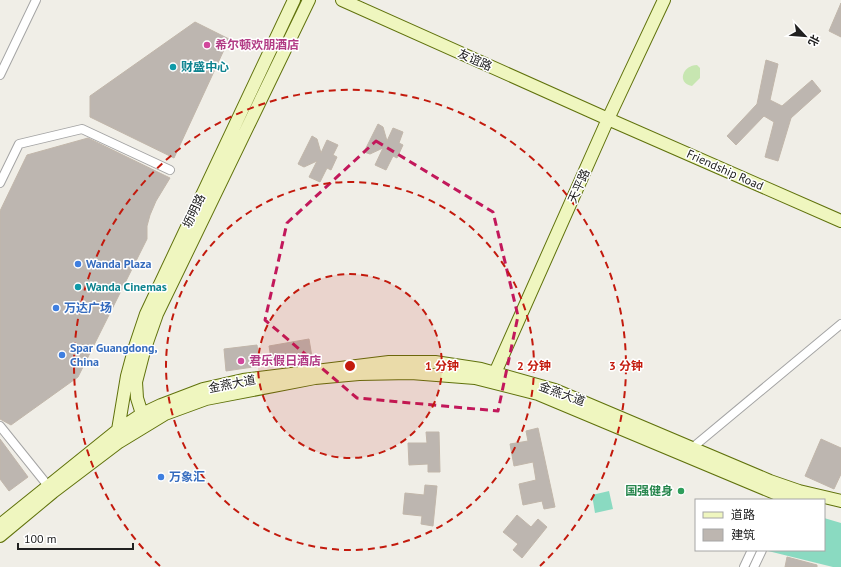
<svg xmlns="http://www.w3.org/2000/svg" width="841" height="567" font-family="'PT Sans','Noto Sans SC',sans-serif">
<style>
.grass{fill:#c7e6b1}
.pitch{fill:#8adac1}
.building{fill:#bdb6b0;stroke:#c1b6aa}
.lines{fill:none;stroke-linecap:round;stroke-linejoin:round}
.street-casing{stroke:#a4a4a4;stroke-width:10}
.secondary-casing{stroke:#60720c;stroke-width:14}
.street{stroke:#fff;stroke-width:8}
.secondary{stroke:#eff6bf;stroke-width:12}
.marked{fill:none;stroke:#c2185b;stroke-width:3;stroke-dasharray:8 5;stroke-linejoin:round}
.ring{fill:none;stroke:#c31a0d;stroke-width:2;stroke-dasharray:7 5}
.hotel-dot{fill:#d1479c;stroke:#fff;stroke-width:1.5}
.culture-dot{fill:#0f9aa8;stroke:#fff;stroke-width:1.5}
.shop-dot{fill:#3f7fe0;stroke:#fff;stroke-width:1.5}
.leisure-dot{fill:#2e9e5b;stroke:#fff;stroke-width:1.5}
.labels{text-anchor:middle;stroke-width:3;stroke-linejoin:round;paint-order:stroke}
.hotel-label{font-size:12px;font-weight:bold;fill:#b23c85;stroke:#fff;text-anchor:start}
.street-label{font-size:12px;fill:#202020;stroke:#fff}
.culture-label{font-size:12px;font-weight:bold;fill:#0d838f;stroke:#fff;text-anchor:start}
.shop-label{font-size:12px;font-weight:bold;fill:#366cbe;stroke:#fff;text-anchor:start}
.leisure-label{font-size:12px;font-weight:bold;fill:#27864d;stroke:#fff;text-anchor:end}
.centre{fill:#c31a0d;stroke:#fff;stroke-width:2}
.ring-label{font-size:12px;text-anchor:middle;font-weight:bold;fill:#c31a0d;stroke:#fff;stroke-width:3;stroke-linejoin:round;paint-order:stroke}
</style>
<rect width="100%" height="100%" fill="#f0eee7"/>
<path class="grass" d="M697,65L700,68V78L692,86C676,83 683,65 697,65Z"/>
<path class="pitch" d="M609,491L613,509L595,513L592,495Z
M824,518L841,523V567H833L768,551V550H824Z"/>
<path class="building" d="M841,3V37L829,31Z
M195,22L229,39L174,158L90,117V96Z
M766,60L778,64L770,100L782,106L812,80L821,91L791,118L778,161L765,157L774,122L764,116L736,145L727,136L757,104Z
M378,124L383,127L387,141L393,128L403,132L399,143L403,145L397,158L393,156L386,170L375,165L383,148L370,154L364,152Z
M312,136L317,139L321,153L327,140L338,145L333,155L337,157L331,170L327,168L320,182L309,177L317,161L304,167L298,164Z
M88,138L170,178L156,201L150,215L147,226V239L78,377L11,425L0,419V211L27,155Z
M309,339L312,357L272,364L269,346Z
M257,345L260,366L226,371L224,349Z
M538,428L555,507L544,509L542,501L523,505L519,484L536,480L533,462L514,466L510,444L528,441L526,431Z
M426,432H439L440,472H428V464L409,465L408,443H427Z
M0,439L28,477L9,491L0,479Z
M821,439L841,448V474L834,489L805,476Z
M425,485L437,486L433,526L421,524L422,516L403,514L405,493L424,495Z
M517,515L531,527L538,519L547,527L522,558L513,550L518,544L503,532Z
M787,557L817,565V567H785Z"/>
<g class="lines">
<g class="street-casing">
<path id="street" d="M0,75L36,0
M0,183L19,144L82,129L170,170
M0,426L45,482
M692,448L841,324
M744,567L752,550
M754,567L762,550"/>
</g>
<g class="secondary-casing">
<path id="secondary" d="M342,0L608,119L841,221
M495,373L608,119L664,0
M142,414L137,398L136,382L144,351L157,314L309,0
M118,430L127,376L134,350L146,314L294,0
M0,525L118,430L142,414L161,405L203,389L243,380L389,362H435L481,369L555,390L770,481L799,491L841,501
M0,536L53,492L119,442L165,414L206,399L315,378L359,374L411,373L475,378L538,394L777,494L803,500"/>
</g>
<use href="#street" class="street"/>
<use href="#secondary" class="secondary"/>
</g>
<path class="marked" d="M376,141L493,212L518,316L498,411L357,398L265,320L287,223Z"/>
<circle cx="350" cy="366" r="92" fill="#c31a0d" fill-opacity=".12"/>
<g class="ring">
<circle cx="350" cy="366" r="92"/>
<circle cx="350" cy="366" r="184"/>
<path d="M160 566A276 276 0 1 1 540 566"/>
</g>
<g class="hotel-dot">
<circle cx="207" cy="45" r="4"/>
<circle cx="241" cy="361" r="4"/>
</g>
<g class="culture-dot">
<circle cx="173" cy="67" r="4"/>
<circle cx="78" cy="287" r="4"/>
</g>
<g class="shop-dot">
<circle cx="78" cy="264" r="4"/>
<circle cx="56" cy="308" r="4"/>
<circle cx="62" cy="355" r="4"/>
<circle cx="161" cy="477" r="4"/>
</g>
<circle class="leisure-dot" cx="681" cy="491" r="4"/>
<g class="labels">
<g class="hotel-label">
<text x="215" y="49">希尔顿欢朋酒店</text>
<text x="249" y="365">君乐假日酒店</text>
</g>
<g class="street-label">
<text transform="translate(475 60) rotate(24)" y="4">友谊路</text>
<text transform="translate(725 170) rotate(24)" y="4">Friendship Road</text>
<text transform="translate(579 186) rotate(-66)" y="4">天平路</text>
<text transform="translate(194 211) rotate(-65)" y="4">坜明路</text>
<text transform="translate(232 384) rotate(-11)" y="4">金燕大道</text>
<text transform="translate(562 394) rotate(20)" y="4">金燕大道</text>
</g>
<g class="culture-label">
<text x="181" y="71">财盛中心</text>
<text x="86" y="291">Wanda Cinemas</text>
</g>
<g class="shop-label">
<text x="86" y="268">Wanda Plaza</text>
<text x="64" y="312">万达广场</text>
<text x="70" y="352">Spar Guangdong,<tspan x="70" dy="14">China</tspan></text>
<text x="169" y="481">万象汇</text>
</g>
<g class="leisure-label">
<text x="673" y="495">国强健身</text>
</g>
</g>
<circle cx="350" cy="366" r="6" class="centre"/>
<g class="ring-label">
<text x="442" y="370">1 分钟</text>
<text x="534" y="370">2 分钟</text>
<text x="626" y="370">3 分钟</text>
</g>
<rect x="695" y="499" width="130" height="52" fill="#ffffff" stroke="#a6a6a6"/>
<rect x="703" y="512" width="20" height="6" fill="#eff6bf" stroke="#a6a6a6"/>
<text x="731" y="519" font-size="12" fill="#202020">道路</text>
<rect x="703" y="529" width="20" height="12" fill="#bdb6b0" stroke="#a6a6a6"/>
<text x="731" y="539" font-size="12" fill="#202020">建筑</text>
<g transform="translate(805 36) rotate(116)" stroke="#ffffff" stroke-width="3" paint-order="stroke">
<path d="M0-3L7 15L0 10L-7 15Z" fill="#202020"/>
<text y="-6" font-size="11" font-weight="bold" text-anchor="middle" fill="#202020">北</text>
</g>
<path d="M18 543v6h115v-6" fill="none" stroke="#202020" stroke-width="2"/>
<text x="24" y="543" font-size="12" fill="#202020" stroke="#ffffff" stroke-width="3" paint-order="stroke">100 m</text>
</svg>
